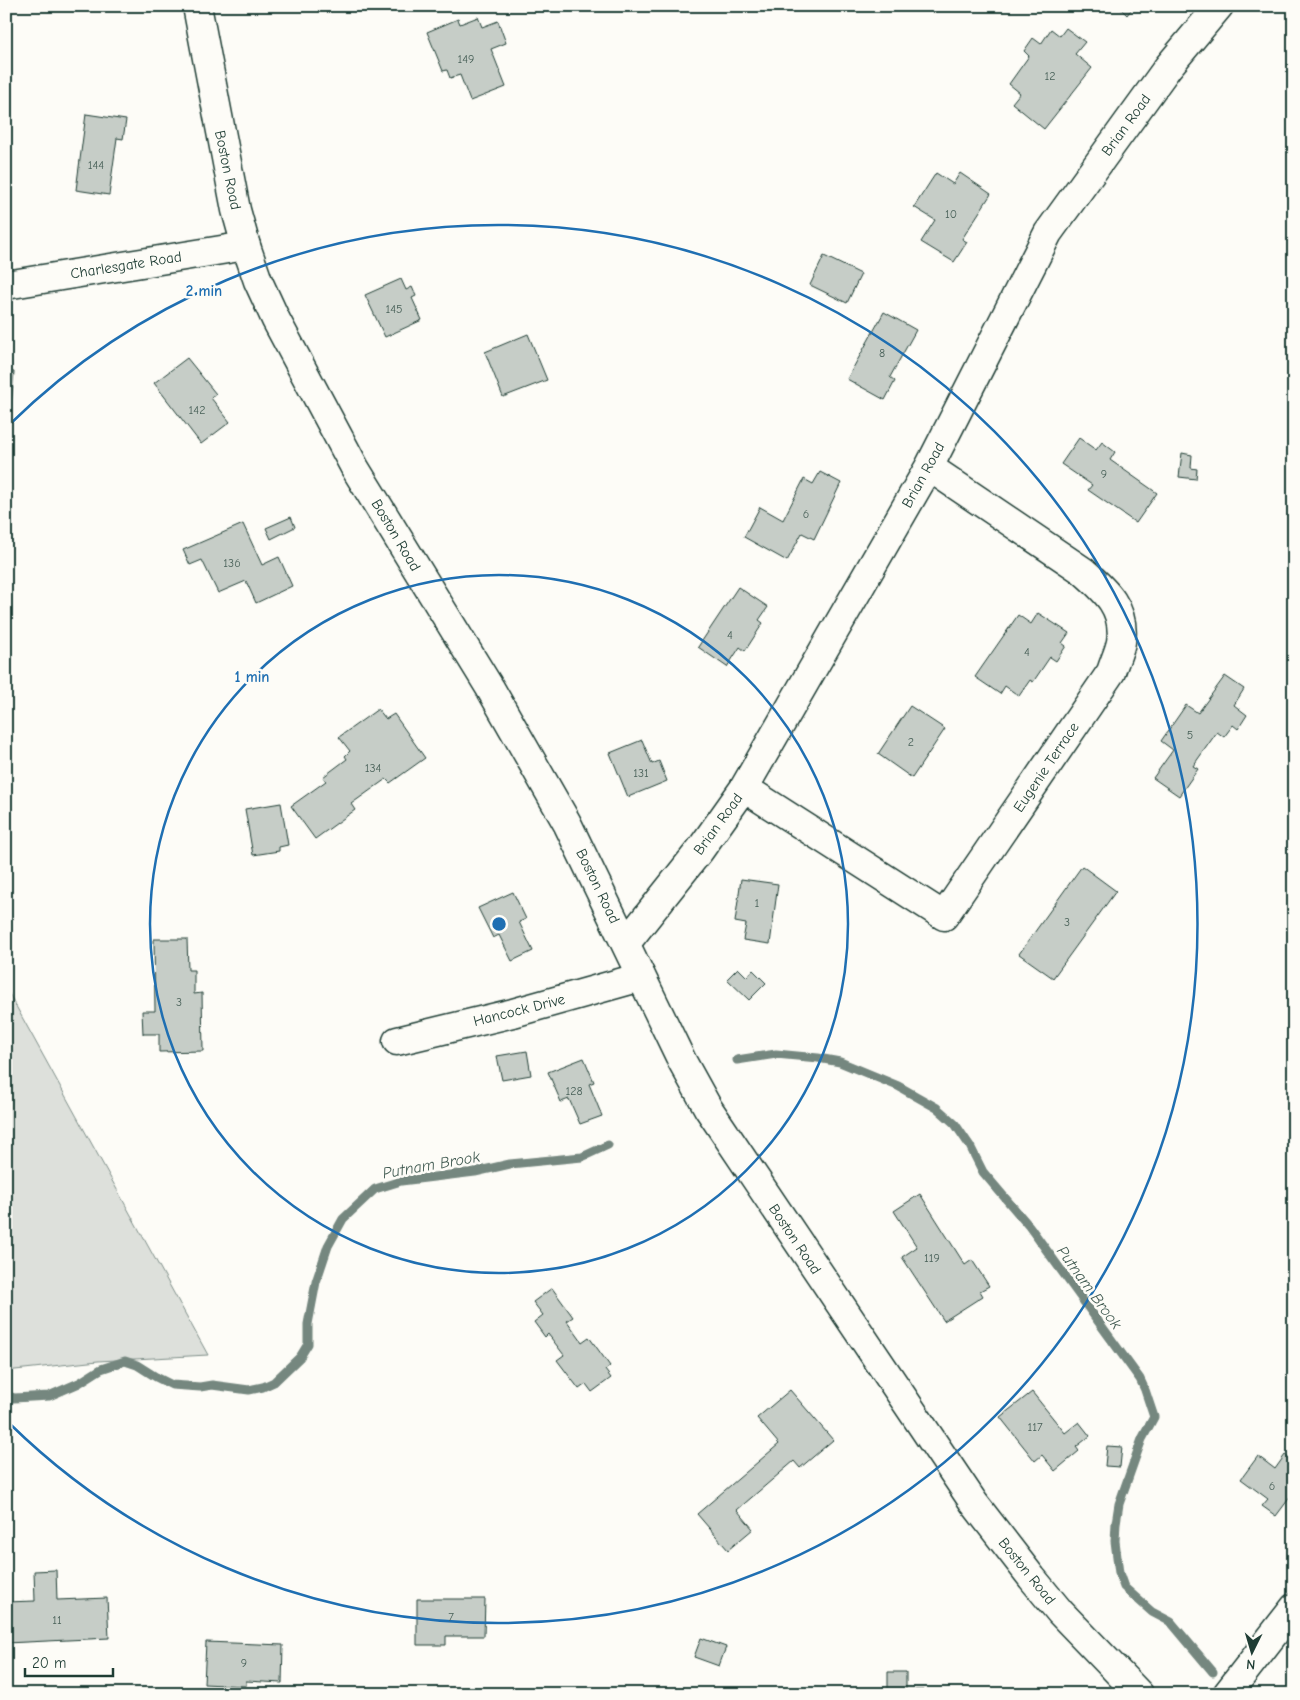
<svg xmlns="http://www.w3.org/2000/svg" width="1300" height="1700" font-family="'Comic Neue',sans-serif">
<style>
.green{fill:#dde0db;stroke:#7e8e88}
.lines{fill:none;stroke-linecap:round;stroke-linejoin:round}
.stream{stroke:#75877f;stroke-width:9}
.building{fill:#c6cdc7;stroke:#1f3d34}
.minor-casing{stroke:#1f3d34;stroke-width:31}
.major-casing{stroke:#1f3d34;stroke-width:31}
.minor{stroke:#fdfcf7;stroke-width:28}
.major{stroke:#fdfcf7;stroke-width:28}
.ring{fill:none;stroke:#1f6fb2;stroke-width:2.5}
.labels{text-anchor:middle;stroke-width:5;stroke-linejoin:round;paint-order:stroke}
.number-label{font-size:12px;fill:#496159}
.street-label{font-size:15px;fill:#1f3d34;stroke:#fdfcf7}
.water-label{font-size:16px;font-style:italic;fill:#435c53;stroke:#fdfcf7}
.centre{fill:#1f6fb2;stroke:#fdfcf7;stroke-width:2.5}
.ring-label{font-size:15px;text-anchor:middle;font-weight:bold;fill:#1f6fb2;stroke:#fdfcf7;stroke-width:5;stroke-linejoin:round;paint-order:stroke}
</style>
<rect width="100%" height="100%" fill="#fdfcf7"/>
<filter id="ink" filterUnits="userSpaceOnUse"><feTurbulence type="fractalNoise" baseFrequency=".02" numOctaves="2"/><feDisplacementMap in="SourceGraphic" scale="10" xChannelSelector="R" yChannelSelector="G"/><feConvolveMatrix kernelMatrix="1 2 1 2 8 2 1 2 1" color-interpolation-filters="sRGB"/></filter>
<g filter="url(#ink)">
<path class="green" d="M6,988L208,1355L98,1361L6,1371Z"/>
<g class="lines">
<path class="stream" d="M737,1060L776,1054L818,1058L840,1062L898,1086L937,1108L955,1124L970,1146L983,1172L1029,1226L1140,1379L1145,1390L1154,1417L1142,1439L1119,1504L1116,1523L1115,1541L1119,1573L1124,1587L1152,1612L1171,1622L1213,1672
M6,1395L14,1398L49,1396L79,1383L101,1369L125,1361L137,1365L156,1377L172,1385L200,1387L212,1385L249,1390L263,1387L274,1382L300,1357L308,1344V1324L316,1282L328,1246L343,1219L375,1189L401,1181L475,1172L510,1164L582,1157L608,1145"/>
</g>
<path class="building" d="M1118,6H1134L1127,15Z
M478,17L482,27L498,21L506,43L491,49L506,87L470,101L460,75L450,78L447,70L443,71L427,32L458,19L460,24Z
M1066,28L1085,42L1075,54L1092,68L1044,129L1012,103L1020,93L1009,84L1029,56L1024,51L1033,38L1041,44L1051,29L1060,36Z
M86,114L126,120L123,139L117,138L109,195L76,190Z
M936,173L953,184L960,173L991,194L962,239L967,242L954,262L921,242L935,220L914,207Z
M824,256L861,274L847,303L810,285Z
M401,279L406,290L412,287L416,296L412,298L422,320L385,337L365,295Z
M884,312L916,330L890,377L895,381L885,400L847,379Z
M528,334L547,380L503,397L485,352Z
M187,358L216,394L211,398L230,422L201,444L154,383Z
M6,371L14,372L10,417L6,416Z
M1079,438L1096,450L1102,442L1115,452L1110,460L1157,493L1136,523L1088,490L1092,485L1061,464Z
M1182,453L1192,455L1191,468L1197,469L1196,479L1179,477Z
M820,472L841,483L814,539L802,533L787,561L744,537L760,507L783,520L804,479L813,484Z
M291,517L295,527L271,539L266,528Z
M243,524L262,565L279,557L292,586L256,603L246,581L218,593L202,560L190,565L183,550Z
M738,587L768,607L759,620L763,623L745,651L740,647L727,667L698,647Z
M1038,613L1069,633L1062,643L1066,646L1056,661L1050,657L1033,682L1030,680L1019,696L1005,686L1000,694L975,677L1018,615L1031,624Z
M1225,676L1244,689L1234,705L1247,715L1238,729L1233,725L1224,737L1217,732L1193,766L1198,769L1179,796L1153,778L1173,750L1161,741L1186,705L1198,713Z
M910,706L945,729L912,778L878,754Z
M378,709L386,719L394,714L425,758L390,783L386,779L351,804L355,810L315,839L291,806L326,781L323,777L347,759L345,756L350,751L339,737Z
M642,740L652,764L659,761L667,781L628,797L610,753Z
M281,803L288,845L279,847V851L253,855L245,809Z
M1082,866L1116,891L1053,978L1019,954Z
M741,879L778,884L770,944L743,940L746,924L735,922Z
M513,892L526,919L519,922L533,951L512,961L499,935L493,938L478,908Z
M154,939H187L188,970H194V994L202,993L203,1051L159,1052V1034H143L142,1011H155Z
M738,968L747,977L753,970L766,983L749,1000L727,979Z
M527,1051L531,1075L502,1080L497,1056Z
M584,1058L594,1082L589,1084L602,1116L580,1124L569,1099L561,1102L548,1072Z
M920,1194L965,1265L972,1260L989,1286L980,1291L983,1296L944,1321L902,1257L917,1247L894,1211Z
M552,1288L573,1317L567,1321L582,1342L589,1337L610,1366L605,1370L611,1378L592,1392L586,1384L579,1389L557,1360L564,1355L548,1334L545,1337L534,1322L543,1315L533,1302Z
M790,1390L833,1440L800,1468L794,1461L737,1510L753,1529L728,1550L697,1514L779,1444L757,1418Z
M1032,1392L1065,1433L1079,1422L1090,1436L1076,1447L1079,1451L1055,1471L1042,1455L1035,1461L1000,1417Z
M1107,1446L1122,1447L1120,1467L1105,1466Z
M1285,1455L1294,1462V1492L1276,1516L1262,1506L1268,1499L1241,1479L1258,1456L1275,1469Z
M56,1570L57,1600L107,1598L109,1638L6,1643V1602L35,1601L34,1571Z
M417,1599H485L484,1636H446V1645H417Z
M701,1638L726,1647L719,1666L694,1657Z
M206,1642L283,1645L282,1683L246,1681V1686L204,1684Z
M888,1672H906V1690H923V1694H866V1692H888Z"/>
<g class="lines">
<g class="minor-casing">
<path id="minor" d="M6,285L246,246
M744,788L944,916L1111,672C1114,662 1119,652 1121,642C1126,609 1106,591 1083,571L929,467
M626,943L700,850L744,788L929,467L1048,233L1168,67L1219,6
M397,1041L513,1013L641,977
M1227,1694L1294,1608"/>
</g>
<g class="major-casing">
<path id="major" d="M197,6L236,210L246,246L258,281L276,320L355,468L490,688L567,823L682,1061L708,1108L974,1503L1032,1578L1060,1612L1139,1694"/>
</g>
<use href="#minor" class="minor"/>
<use href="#major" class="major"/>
</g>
</g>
<g class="ring">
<circle cx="499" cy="924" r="349"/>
<path d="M9 425A699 699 0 1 1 9 1423"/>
</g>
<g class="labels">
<g class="number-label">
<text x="466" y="63">149</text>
<text x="1050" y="80">12</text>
<text x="96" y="169">144</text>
<text x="951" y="218">10</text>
<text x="394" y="313">145</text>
<text x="882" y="357">8</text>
<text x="197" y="414">142</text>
<text x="1104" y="478">9</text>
<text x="806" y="518">6</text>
<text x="232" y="567">136</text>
<text x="730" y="639">4</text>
<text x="1027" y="656">4</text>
<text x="1190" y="739">5</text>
<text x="911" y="746">2</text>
<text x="373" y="772">134</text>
<text x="641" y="777">131</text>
<text x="757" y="907">1</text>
<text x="1067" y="926">3</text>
<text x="179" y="1006">3</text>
<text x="574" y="1095">128</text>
<text x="932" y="1262">119</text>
<text x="1035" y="1431">117</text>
<text x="1272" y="1490">6</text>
<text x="451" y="1621">7</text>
<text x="57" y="1624">11</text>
<text x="244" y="1667">9</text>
</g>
<g class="street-label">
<text transform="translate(1126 125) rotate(-54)" y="5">Brian Road</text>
<text transform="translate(228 170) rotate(78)" y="5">Boston Road</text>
<text transform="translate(126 265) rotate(-9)" y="5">Charlesgate Road</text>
<text transform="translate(923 475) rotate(-61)" y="5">Brian Road</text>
<text transform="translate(396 535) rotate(59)" y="5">Boston Road</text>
<text transform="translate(1046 767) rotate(-56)" y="5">Eugenie Terrace</text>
<text transform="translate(718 824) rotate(-54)" y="5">Brian Road</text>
<text transform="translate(598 886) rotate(64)" y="5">Boston Road</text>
<text transform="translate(519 1010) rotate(-14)" y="5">Hancock Drive</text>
<text transform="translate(795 1239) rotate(56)" y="5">Boston Road</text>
<text transform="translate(1027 1571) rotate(51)" y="5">Boston Road</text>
</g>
<g class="water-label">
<text transform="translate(431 1164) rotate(-10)" y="6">Putnam Brook</text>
<text transform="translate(1090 1287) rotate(54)" y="6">Putnam Brook</text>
</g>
</g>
<circle cx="499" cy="924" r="8" class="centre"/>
<g class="ring-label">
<text x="204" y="296">2 min</text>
<text x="252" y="682">1 min</text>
</g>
<rect width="1300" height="1700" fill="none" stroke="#fdfcf7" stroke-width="25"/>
<rect x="12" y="12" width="1275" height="1675" fill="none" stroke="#1f3d34" stroke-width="2" filter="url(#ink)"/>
<g transform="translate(1252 1652) rotate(185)" stroke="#fdfcf7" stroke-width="4" paint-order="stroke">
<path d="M0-4L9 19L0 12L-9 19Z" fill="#1f3d34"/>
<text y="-8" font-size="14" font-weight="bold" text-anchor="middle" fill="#1f3d34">N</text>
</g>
<path d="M25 1668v8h88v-8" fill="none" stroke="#1f3d34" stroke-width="2.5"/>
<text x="32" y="1668" font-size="15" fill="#1f3d34" stroke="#fdfcf7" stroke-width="4" paint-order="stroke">20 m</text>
</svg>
